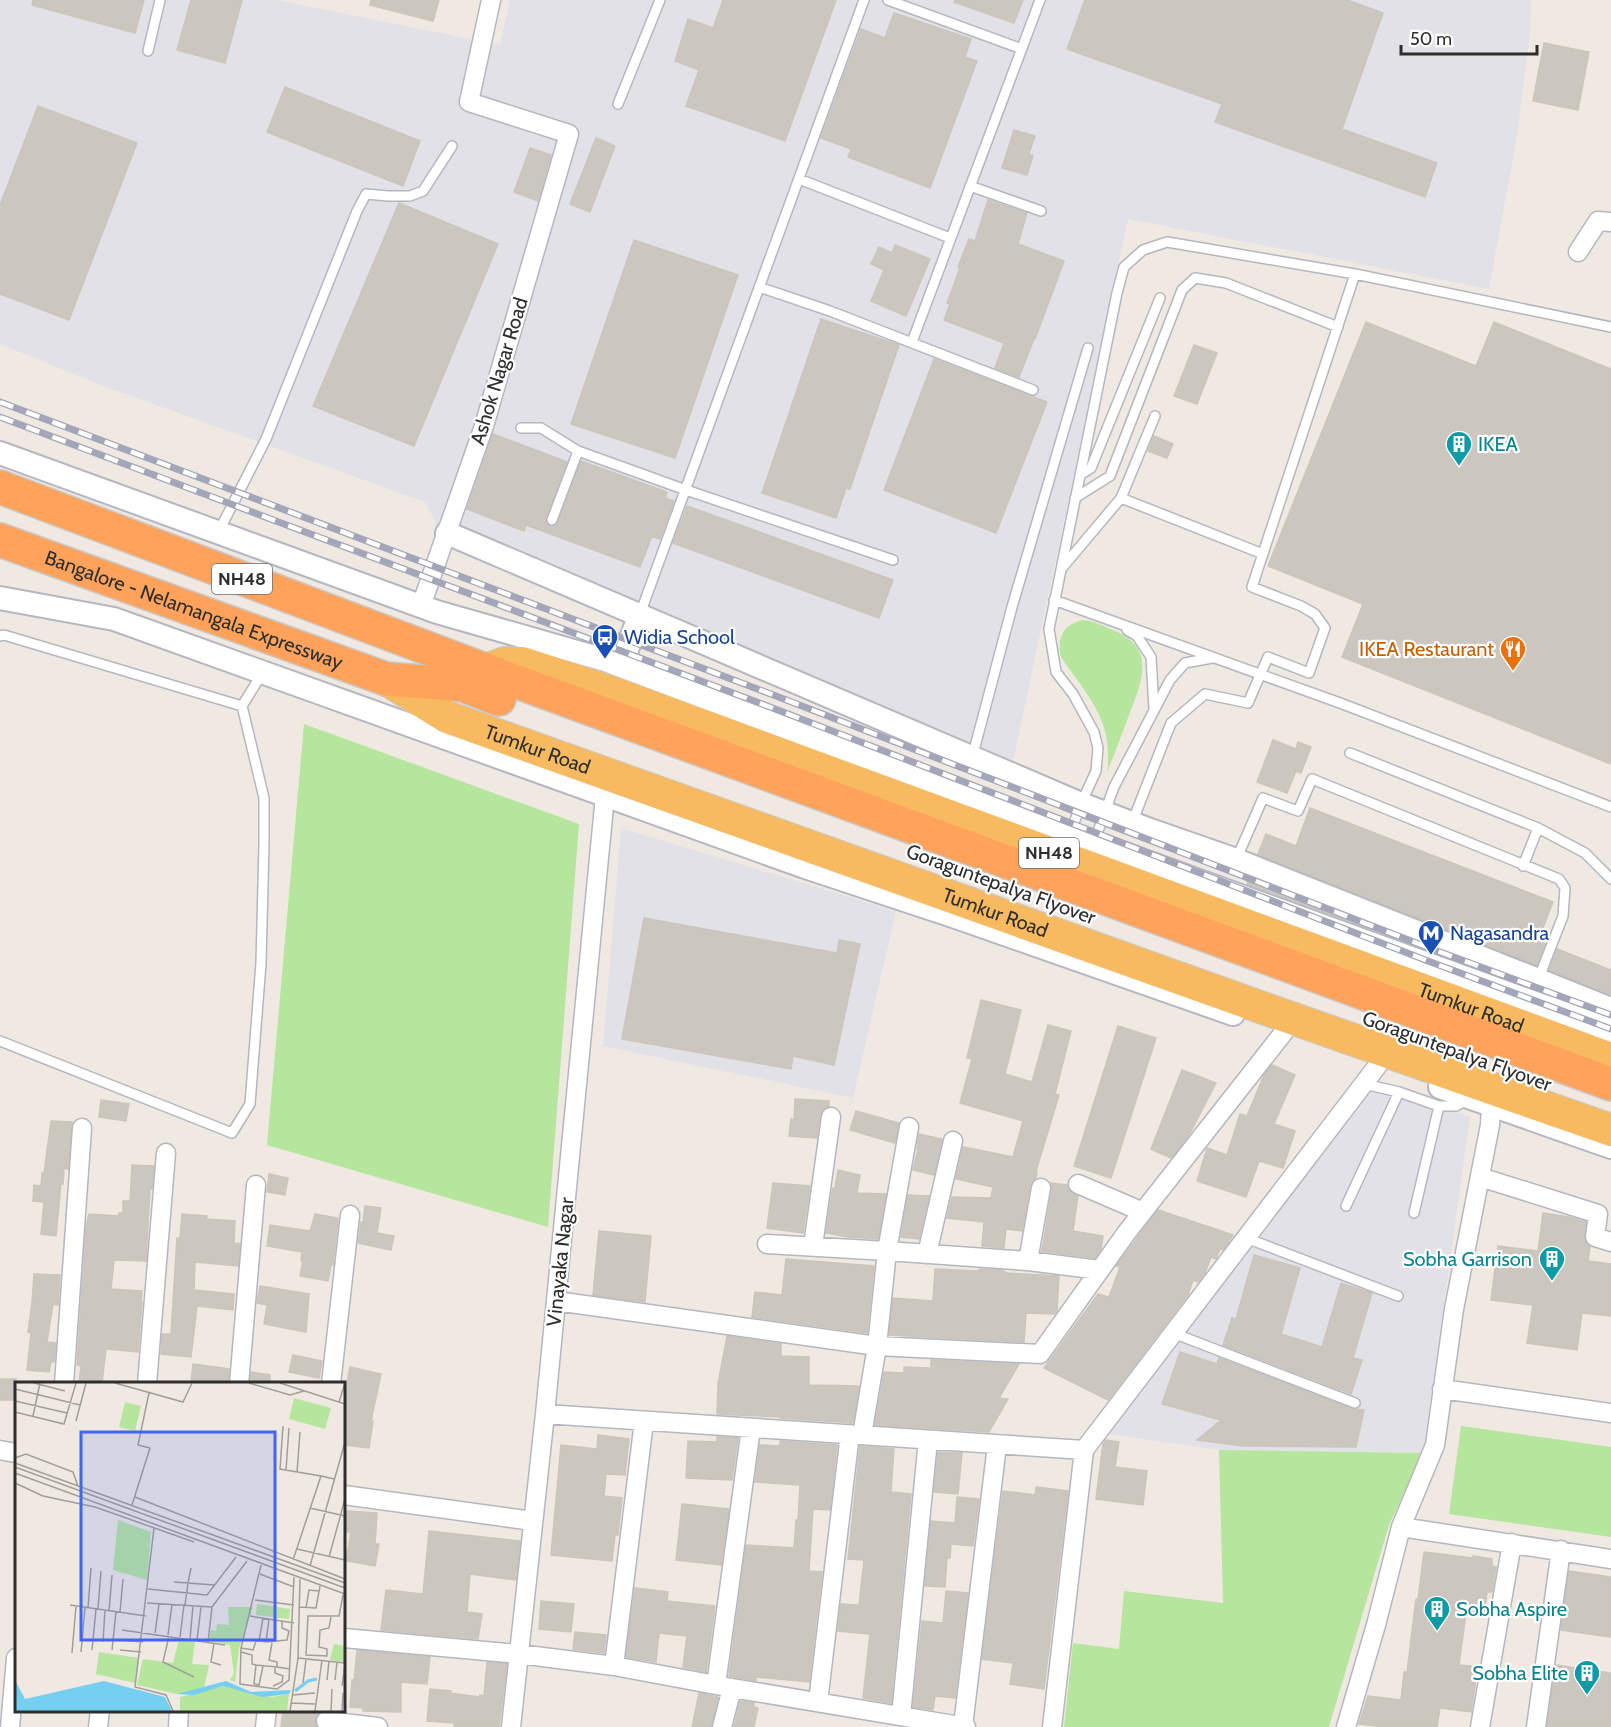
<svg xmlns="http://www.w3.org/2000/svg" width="1611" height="1727" font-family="Cabin,sans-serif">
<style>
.industrial{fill:#e3e1e8}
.green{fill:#b6e59e}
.building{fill:#cbc7bf;stroke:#cbc5ba;stroke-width:1.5}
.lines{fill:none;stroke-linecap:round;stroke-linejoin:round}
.service-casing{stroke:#b4b7c1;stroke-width:12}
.minor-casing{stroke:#b4b7c1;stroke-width:21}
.tertiary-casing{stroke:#b4b7c1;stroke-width:26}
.trunk-casing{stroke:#c9c9c9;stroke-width:34}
.motorway-casing{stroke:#c9c9c9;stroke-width:36}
.service{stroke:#fff;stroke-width:9}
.minor{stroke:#fff;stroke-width:18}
.tertiary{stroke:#fff;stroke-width:22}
.trunk{stroke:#f8ba60;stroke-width:32}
.motorway{stroke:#ffa35c;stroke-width:33}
.rail-casing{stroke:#a3a6b8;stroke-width:7}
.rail{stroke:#fff;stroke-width:4.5;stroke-dasharray:14;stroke-linecap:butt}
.labels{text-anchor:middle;stroke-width:4.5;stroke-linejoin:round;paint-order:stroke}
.shield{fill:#fff;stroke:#6d6d6d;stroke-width:1.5}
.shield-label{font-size:18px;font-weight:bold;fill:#2e2e2e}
.street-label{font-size:20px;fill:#2e2e2e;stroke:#fff}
.culture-label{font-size:20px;fill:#0d838f;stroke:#fff;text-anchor:start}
.transit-label{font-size:20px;fill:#164399;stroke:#fff;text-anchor:start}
.food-label{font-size:20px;fill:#c56008;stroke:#fff;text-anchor:end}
.inset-river{fill:none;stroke:#75cff0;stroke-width:3}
.inset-road{fill:none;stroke:#a29e99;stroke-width:1.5}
.view{fill:#4264fb;fill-opacity:0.15;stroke:#4264fb;stroke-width:3}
.inset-edge{fill:none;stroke:#2e2e2e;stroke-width:3}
</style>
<rect width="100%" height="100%" fill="#efe9e1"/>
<path class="industrial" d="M0,0H277L500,45L510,0H1531L1530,33L1517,136L1489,289L1128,219L1013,762L793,674L446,542L425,502L106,387L0,344Z
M621,828L896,911L853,1098L603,1046Z
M1373,1083L1470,1117L1423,1453L1219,1450L1107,1434Z"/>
<path class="green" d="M1083,620C1093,621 1102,625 1110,629C1157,646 1143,679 1129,715C1122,734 1115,753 1107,772C1114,720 1088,697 1061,657C1056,638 1064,624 1083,620Z
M304,724L579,824L548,1227L267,1145Z
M1461,1426L1611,1447V1537L1449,1514Z
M1219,1450L1423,1453L1389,1525L1329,1727H1064L1073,1643L1119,1649L1124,1591L1223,1603Z"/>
<path class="building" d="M33,0H144L135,33L32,5Z
M191,0H242L225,63L177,50Z
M371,0H439L433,21L370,5Z
M723,0H836L785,141L686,106L699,70L675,61L688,19L713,28Z
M955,0H1023L1014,23L954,2Z
M1085,0H1347L1383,13L1342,129L1437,163L1425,197L1215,122L1222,104L1067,49Z
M894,13L971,39L965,57L977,61L930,188L848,157L851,149L821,138L861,29L885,38Z
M1544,43L1589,52L1578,110L1533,101Z
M285,87L420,141L403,186L267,132Z
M38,106L137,143L69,320L0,294V205Z
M1014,130L1035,136L1029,154L1033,156L1027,175L1002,168Z
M596,138L615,146L590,212L570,204Z
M530,148L551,155L538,201L514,192Z
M988,200L1027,213L1018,244L1064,261L1035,339H1034L1019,377L995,368L1004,343L944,320L950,304L947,303L960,268L958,267L969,239L975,241Z
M399,203L498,244L414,446L313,406Z
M634,240L738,275L675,458L571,424Z
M895,245L930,259L906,316L871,301L884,270L871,264L879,247L892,253Z
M821,319L899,345L850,489L846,488L836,518L762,493Z
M1366,322L1476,366L1494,322L1611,369V764L1342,657L1363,604L1268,566Z
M1194,345L1217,353L1197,404L1174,396Z
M934,359L1047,402L996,533L884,490Z
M493,434L567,462L546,518V524L550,526H556L558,522L581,461L667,492L665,498L674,501L660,539L652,536L640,567L526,525L524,531L467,509Z
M1154,436L1173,444L1167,458L1148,451Z
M687,506L893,580L879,618L673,543Z
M1273,740L1296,749L1298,742L1311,747L1301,773L1296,771L1287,793L1257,782Z
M1310,808L1553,902L1538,941L1545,944L1537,965L1258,854L1266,834L1296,846Z
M1248,879L1398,939L1247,884Z
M644,918L837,953L839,940L860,944L834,1065L793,1056L791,1069L622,1039Z
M1557,949L1611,970V994L1549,970Z
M981,1000L1021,1010L1005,1074L1032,1082L1048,1025L1071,1031L1055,1094L1059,1095L1036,1171H1037L1036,1178L1030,1186L1022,1231L1006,1229L1004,1248L982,1246L984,1222L947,1218L952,1197L991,1198L993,1187L956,1179L963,1147L1013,1157L1023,1121L960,1103L972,1059L967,1058Z
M1118,1026L1156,1038L1111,1178L1074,1166Z
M1272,1065L1295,1075L1274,1124L1295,1131L1283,1168L1259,1161L1246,1197L1197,1181L1207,1148L1227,1155L1240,1114L1247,1116L1264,1075Z
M1182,1070L1216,1083L1190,1133L1171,1158L1151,1149Z
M795,1099L829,1101V1106L823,1110L820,1115L817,1138L789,1136L791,1119L794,1120Z
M101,1100L129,1104L126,1121L99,1117Z
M856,1111L899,1123L895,1143L850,1130Z
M51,1121L72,1122L68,1169L64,1168L63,1184L61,1183L56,1236L41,1234L44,1202L33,1201L34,1185L41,1186L42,1173H44Z
M919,1134L942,1139L934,1175L913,1170L918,1149H917Z
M132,1165L154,1166L152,1189H150L146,1261L114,1260L111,1289L142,1291L141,1302H142L138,1352L106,1349L102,1383H79L81,1366L77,1365L86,1227L89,1214L119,1216V1213H123V1201H130Z
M838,1170L860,1175L857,1193L886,1194L878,1239L848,1237L826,1233L832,1193L833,1188H835Z
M269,1174L288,1178L285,1195L267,1192Z
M773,1183L810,1186L803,1233L767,1228Z
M1051,1183L1067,1185L1069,1191L1078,1196L1073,1231L1103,1236L1101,1249L1095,1258L1042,1251L1052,1190Z
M908,1195L929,1196L919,1239L901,1237Z
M365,1206L381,1208L377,1233L394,1236L391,1250L358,1243L361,1222L363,1223Z
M1158,1210L1233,1235L1223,1250L1220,1249L1216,1259L1211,1257L1205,1273L1198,1282L1193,1280L1188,1295L1108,1400L1044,1368L1098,1294L1109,1297L1120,1267L1116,1266Z
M1543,1213L1569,1217L1586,1222L1584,1240L1590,1247L1588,1261L1611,1264V1316L1582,1313L1577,1350L1527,1343L1533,1305L1491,1300L1498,1246L1538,1251Z
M182,1214L207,1216L206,1219L235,1221L234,1243L240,1244L238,1266L195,1262L194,1290L234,1294L233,1310L197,1306L191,1357L161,1354L162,1334H171L177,1238H180Z
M315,1214L338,1218L333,1265H331L328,1281L300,1276L303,1261H301L302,1252L267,1246L270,1225L310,1231Z
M599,1231L651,1236L645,1302L593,1295Z
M1254,1255L1300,1268L1281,1334L1322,1347L1341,1283L1372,1293L1353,1358L1362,1360L1351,1394L1223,1345L1232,1318L1236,1319Z
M786,1259L874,1266L867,1333L752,1317L755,1292L782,1295Z
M935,1269L979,1271V1269L1002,1270L1007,1273L1059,1276L1057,1311L1055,1314L1026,1313L1024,1342L889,1335L893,1298L933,1301Z
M34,1274L60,1275L58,1305L53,1304L47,1342L56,1343L54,1362H51L49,1372L27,1370L31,1333L28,1332L32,1303Z
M260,1286L309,1294L306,1332L264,1324L267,1305L257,1303Z
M727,1336L781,1344V1356L809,1357V1385L859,1386L853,1423L780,1418V1417L717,1414L718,1384Z
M1180,1352L1217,1364L1219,1358L1353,1409L1364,1410L1356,1447L1243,1446L1197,1440L1221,1420L1162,1404Z
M293,1355L322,1361L319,1378L289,1372Z
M931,1360L1019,1364L999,1398L1008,1399L989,1432L875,1425L884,1372L904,1373V1367L931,1368Z
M193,1364L229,1369L228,1383H191Z
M350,1367L381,1374L371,1421H373L369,1448L344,1445V1398Z
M251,1372L270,1375V1383H250Z
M0,1379H16V1400H0Z
M598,1435L629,1439L625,1475L606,1474L604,1496L622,1498L618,1535H615L612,1561L551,1555L561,1445L597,1449Z
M717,1437L738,1438L732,1480L686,1478L688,1441L717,1442Z
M1105,1440L1119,1442L1115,1467L1147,1471L1143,1505L1096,1499L1103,1444Z
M780,1441L837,1445L830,1510L813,1509L809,1571L822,1572L809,1682L756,1677V1681L729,1676L746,1545L794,1548L796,1520H798L800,1485L755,1482L760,1445L780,1446Z
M860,1446L894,1449L891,1492L911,1494L891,1703L863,1698L870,1634L838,1631L841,1604L859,1605L864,1560L848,1559Z
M938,1452L962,1453L958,1494L934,1492Z
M1036,1487L1068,1491L1044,1689L1010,1684L1013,1663L982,1659L1003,1491L1035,1495Z
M957,1497L979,1499L973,1546L951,1544L950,1558H947L945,1587L925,1586L931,1521L955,1523Z
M682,1504L729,1509L721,1565L676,1560Z
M347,1511L377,1513L375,1544H379L375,1566L346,1561L351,1532H345Z
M429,1531L520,1541L516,1580L470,1574L467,1612L482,1614L478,1639L381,1630L386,1590L423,1594Z
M1424,1552L1473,1558V1556L1492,1559V1566L1496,1567L1492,1592H1487L1484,1616L1466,1613L1459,1665L1478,1667L1471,1712L1440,1708L1437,1727H1376V1726L1359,1724L1368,1696L1401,1700L1404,1672H1407L1416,1599H1418Z
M1569,1571L1611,1577V1637L1561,1630Z
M635,1588L668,1592L667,1601L715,1606L706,1672L683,1667L687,1636L659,1633L656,1662L626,1657Z
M946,1591L968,1593L955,1698L935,1696L933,1710L913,1707L922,1621L943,1623Z
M541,1601L574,1604L571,1632L539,1629Z
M575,1632L606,1635L604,1653L573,1649Z
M357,1650L430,1657L427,1684L401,1682V1712L363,1711V1708L350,1707L352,1680L354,1681Z
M487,1662L507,1664L499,1727H463L454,1726V1723L427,1721L430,1689L451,1691L450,1693L480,1697V1695L484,1696Z
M1556,1665L1611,1673V1727H1547Z
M699,1693L718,1697L711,1727H692Z
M740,1701L754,1703V1707L758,1708L754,1727H734Z
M283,1710L319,1712L315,1719L317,1727H281Z"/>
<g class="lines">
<g class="service-casing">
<path id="service" d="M888,0L1022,49
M148,51L160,0
M618,104L660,0
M799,179L950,238
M970,186L1041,211
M759,287L830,311L1033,390
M912,342L1040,0
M521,428H541L578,451
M1080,475L1091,468L1160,298
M1075,498L1110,476L1182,290L1195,278L1226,283L1338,327
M1121,498L1263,554
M552,520L578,451L686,490L893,560
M219,531L266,439L357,211L366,194L388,196H410L423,191L452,146
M1062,568L1121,498L1155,416
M1054,600L1340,703L1611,807
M640,614L864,0
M1127,630L1137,636L1151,657L1154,709
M0,636L4,635L242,706L263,672
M1350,753L1538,828L1523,866
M972,758L1012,607L1088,348
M1132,823L1171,723L1205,694L1248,703L1268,657L1309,673L1325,628L1315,614L1301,606L1252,587L1355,274
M1538,828L1585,853L1611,879
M1070,834L1081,804L1096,771L1098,748L1094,732L1073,694L1056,672L1049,629L1117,293L1124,267L1143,250L1167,242L1355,274L1611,327
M1094,842L1114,787L1170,680L1185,663L1212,658
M1236,860L1263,798L1298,811L1312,779L1559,879L1565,888L1563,916L1538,980
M0,1041L232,1133L250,1104L261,963L264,844V798L242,706
M1364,1084L1399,1092L1439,1106H1456L1468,1099
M1346,1206L1399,1092
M1414,1213L1439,1106
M1246,1238L1398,1296
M1173,1333L1355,1403"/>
</g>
<g class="minor-casing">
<path id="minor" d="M1578,252L1598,221L1611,222
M421,606L484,426L569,134L469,102L491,0
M909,1127L887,1251L1028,1261L1100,1270
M1480,1177L1598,1214L1595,1237L1611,1242
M1078,1184L1143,1212
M767,1244L887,1251L877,1346L862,1435
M813,1246L831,1117
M927,1254L953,1141
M1028,1261L1041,1188
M556,1301L877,1346L1040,1354L1127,1232L1284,1032
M64,1384L82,1128
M147,1384L166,1153
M239,1384L256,1185
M331,1384L350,1215
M1442,1389L1611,1413
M545,1414L1084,1450L1052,1727
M0,1450L16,1453
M1084,1450L1378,1065
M344,1495L533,1521
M1401,1527L1611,1559
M344,1638L519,1654L614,1666L732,1688L966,1727
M614,1666L644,1421
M716,1685L751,1428
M818,1702L850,1434
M901,1716L928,1440
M326,1721L378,1727
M963,1726L997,1445
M10,1727L16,1658
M98,1727L100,1710
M178,1727L179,1710
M265,1727L267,1710
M511,1727L545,1414L605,796
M722,1727L732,1688
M1346,1727L1376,1625L1401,1527L1435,1445L1454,1309L1490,1125L1491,1105
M1480,1727L1512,1543
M1536,1727L1561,1550"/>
</g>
<g class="tertiary-casing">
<path id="tertiary" d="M0,453L437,612L605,660L1009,812L1590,1023L1611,1032
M447,533L1081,804L1150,830L1236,860L1611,1009
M0,598L114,619L805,867L953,916L1233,1014
M621,666L640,614
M1440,1087L1611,1147"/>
</g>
<g class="trunk-casing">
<g id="trunk">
<path id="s1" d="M485,670L505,663H522L611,692L1611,1059"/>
<path id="s2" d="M386,679L447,717L1277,1013L1611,1130"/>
</g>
</g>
<g class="motorway-casing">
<g id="motorway">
<path d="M0,487L485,670L1611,1084"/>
<path id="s3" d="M0,540L386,679L463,685L499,699"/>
</g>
</g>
<use href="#service" class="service"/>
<use href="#minor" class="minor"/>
<use href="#tertiary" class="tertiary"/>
<use href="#trunk" class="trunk"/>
<use href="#motorway" class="motorway"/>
<g class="rail-casing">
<path id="rail" d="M0,402L776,696L1432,949L1611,1015
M0,417L770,707L1428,961L1611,1029"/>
</g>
<use href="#rail" class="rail"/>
</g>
<defs>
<g id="building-pin" transform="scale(1.35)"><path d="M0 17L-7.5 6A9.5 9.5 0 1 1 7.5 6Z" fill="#0f9aa8" stroke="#fff"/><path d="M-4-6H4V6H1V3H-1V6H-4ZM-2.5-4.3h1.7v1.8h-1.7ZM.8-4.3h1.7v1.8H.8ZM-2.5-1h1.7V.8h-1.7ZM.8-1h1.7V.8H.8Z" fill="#fff"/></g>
<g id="bus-pin" transform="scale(1.35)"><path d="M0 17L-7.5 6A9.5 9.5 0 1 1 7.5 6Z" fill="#1a4fb4" stroke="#fff"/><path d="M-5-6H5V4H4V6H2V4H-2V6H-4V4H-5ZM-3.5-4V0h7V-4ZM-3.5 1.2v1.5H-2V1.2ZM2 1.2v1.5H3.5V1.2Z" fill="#fff"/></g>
<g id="restaurant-pin" transform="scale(1.35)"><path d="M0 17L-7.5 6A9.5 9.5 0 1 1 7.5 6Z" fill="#e8710a" stroke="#fff"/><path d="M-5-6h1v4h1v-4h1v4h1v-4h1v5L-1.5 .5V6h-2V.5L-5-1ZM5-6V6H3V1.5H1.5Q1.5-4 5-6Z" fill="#fff"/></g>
<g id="metro-pin" transform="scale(1.35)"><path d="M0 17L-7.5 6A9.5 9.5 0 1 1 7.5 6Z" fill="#1a4fb4" stroke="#fff"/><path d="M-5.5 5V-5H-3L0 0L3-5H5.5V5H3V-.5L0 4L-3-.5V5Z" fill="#fff"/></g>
</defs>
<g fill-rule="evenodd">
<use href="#building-pin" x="1459" y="444"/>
<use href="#bus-pin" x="605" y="637"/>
<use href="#restaurant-pin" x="1513" y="649"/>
<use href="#metro-pin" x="1431" y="933"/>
<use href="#building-pin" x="1552" y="1259"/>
<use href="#building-pin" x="1437" y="1609"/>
<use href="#building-pin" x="1587" y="1673"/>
</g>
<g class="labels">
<g class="shield">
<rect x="212" y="564" width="60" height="30" rx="4.5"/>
<rect x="1019" y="838" width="60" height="30" rx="4.5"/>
</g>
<g class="shield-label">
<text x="242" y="585">NH48</text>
<text x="1049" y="859">NH48</text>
</g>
<g class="street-label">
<text transform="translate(499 371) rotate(-73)" y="7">Ashok Nagar Road</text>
<text dy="7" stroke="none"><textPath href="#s3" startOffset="206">Bangalore - Nelamangala Expressway</textPath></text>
<text dy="7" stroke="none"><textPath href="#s2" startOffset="168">Tumkur Road</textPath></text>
<text transform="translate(1001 884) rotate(20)" y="7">Goraguntepalya Flyover</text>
<text dy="7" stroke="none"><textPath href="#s2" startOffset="654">Tumkur Road</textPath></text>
<text dy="7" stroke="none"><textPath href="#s1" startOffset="1048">Tumkur Road</textPath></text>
<text transform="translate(1457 1051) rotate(20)" y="7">Goraguntepalya Flyover</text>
<text transform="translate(560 1262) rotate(-84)" y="7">Vinayaka Nagar</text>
</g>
<g class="culture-label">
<text x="1478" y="451">IKEA</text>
<text x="1532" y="1266" text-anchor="end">Sobha Garrison</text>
<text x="1456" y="1616">Sobha Aspire</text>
<text x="1568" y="1680" text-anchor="end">Sobha Elite</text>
</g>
<g class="transit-label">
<text x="624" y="644">Widia School</text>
<text x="1450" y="940">Nagasandra</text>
</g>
<g class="food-label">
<text x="1494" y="656">IKEA Restaurant</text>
</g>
</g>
<g transform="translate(15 1382)">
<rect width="330" height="330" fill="#efe9e1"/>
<path d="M279,16L316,26L310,47L274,37ZM110,20L126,24L120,49L104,45ZM103,138L136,150L132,198L98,188ZM242,222L275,227L274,237L241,233ZM213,225H238L224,266L220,300L215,298L219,291L215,263L194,259L196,248L201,249L202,242L214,243ZM164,258L180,260L177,282L194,283L189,306L162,312L122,303L128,277L158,281ZM319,262L330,264V280L315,278ZM84,270L124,276L120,301L81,292ZM208,304L257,315L274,312L272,329H165V315Z" fill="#b6e59e"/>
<path d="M0,298L10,317L89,299L150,315L157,329H0ZM211,299L236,310L276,308L274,312L247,315L208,304L179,313L162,312Z" fill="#75cff0"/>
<path class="inset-river" d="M280,309L293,299L302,297"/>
<path class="inset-road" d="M19,1L50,9M100,1L168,20L177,1M234,1L275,13L289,9M265,1L330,22M0,7L65,23M0,19L52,31M324,20L330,1M0,30L49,42L61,1M18,34L25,1M61,39L71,1M268,44L265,87L306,94M0,76L11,72L58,90L63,104M0,81L330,201M0,85L330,206M271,88L274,46M282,90L285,50M0,91L330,212M0,101L28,114L80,125L179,160M120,115L330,197M117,123L135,66L123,63L134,11M295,126L330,134M139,146L120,305L151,313L158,329M282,167L330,178M314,175L330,117M278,178L306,94L319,97M246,183L226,266L225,302L262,307L274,298L279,195M295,184L330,60M176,186L173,201L199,203M245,192L279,205M285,197L283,276L330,281M159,200L173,201L170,223M133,207L192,213L221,175M240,218L279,223M132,221L197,225L193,260M55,223L131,234M197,225L232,179M285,225L301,226L305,204M73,226L76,186M291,226L294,208L304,209M83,227L86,189M94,229L97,193M105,230L108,197M235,234L279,241M316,235L314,246L305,248L304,265L312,267V274L291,273L293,234H324L328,213M248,236L244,259L251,260L254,237M107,248L210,263M140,251L144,222M153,253L157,222M154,254L148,280L179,295M165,255L169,223M175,257L178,224M105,258L128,260M182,258L186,225M88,260L90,228M251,260L272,258L274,249L267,246V239M199,261L196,280L206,283M257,261L254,278L262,280V285L275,287M226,266L238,268L241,259H244M77,268L81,227M97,268L101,230M105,268L126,270M66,270L70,226M226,270L237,273V282L241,283M57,271L61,224M248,284L244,303L239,302L241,283L262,285M312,298L314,279M320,298L322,280M288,301L291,278M258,304L267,300L268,294L260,291V285M327,304L330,283M278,313L300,311M276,321L300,322M275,329L283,276M300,329L307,278M316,329L317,307M327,329L328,311"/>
<path class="view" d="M66,50H260V258H66Z"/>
<rect width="330" height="330" class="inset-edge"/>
</g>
<path d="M1401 45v9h136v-9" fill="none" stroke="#2e2e2e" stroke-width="3"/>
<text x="1410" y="45" font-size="18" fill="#2e2e2e" stroke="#ffffff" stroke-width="4.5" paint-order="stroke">50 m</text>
</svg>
